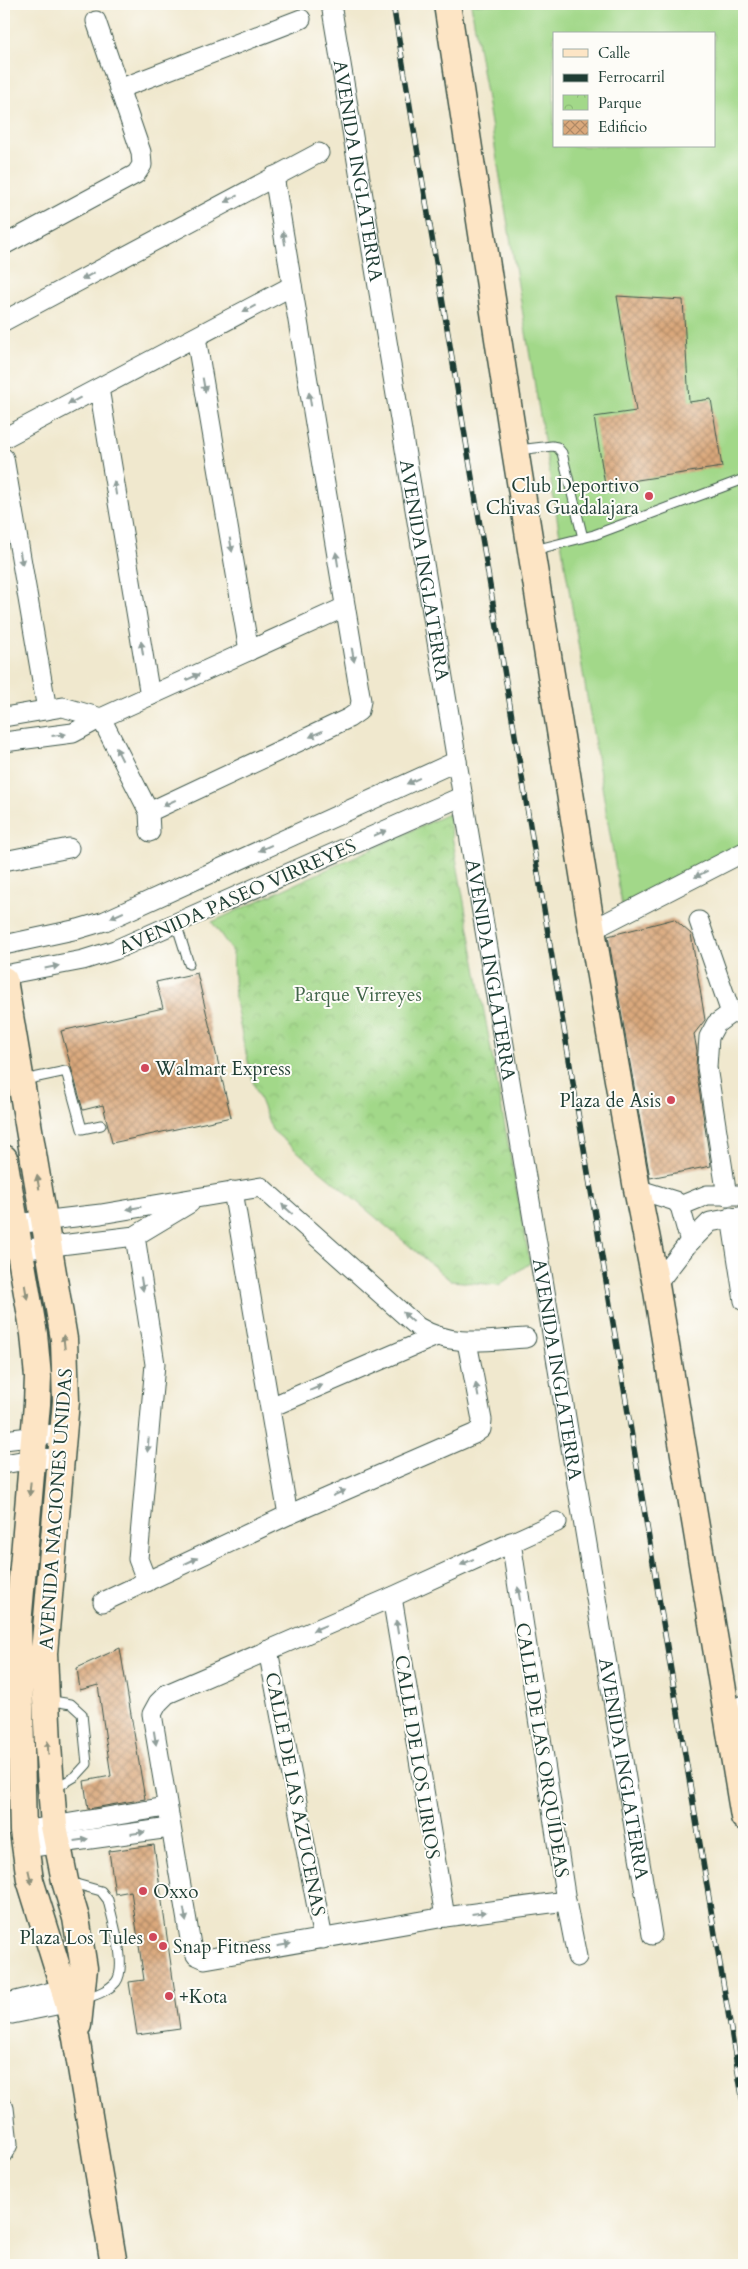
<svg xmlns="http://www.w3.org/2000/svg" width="748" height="2269" font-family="Cardo,serif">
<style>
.grass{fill:#a2d889;stroke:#608a5e;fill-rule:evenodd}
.park{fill:url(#park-crowns);stroke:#608a5e}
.building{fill:url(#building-cross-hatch)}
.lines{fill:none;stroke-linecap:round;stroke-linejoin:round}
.lane-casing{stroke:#3e574b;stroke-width:11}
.street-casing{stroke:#3e574b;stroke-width:21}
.secondary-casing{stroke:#3e574b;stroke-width:29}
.lane{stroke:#fff;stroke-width:9}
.street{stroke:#fff;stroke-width:19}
.secondary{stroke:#fde5c5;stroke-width:26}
.rail-casing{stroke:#1f3d34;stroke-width:5.5}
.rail{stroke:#fdfcf7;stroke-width:4;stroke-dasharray:11;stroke-linecap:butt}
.oneway{fill:#8f9e9a}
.oneway2{fill:#8e917c}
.poi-dot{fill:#d1495b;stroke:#fdfcf7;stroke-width:2}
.labels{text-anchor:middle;stroke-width:4;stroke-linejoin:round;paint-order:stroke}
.street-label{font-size:19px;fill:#1f3d34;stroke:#fdfcf7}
.poi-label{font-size:19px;fill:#1f3d34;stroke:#fdfcf7;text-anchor:start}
.park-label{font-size:19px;fill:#406449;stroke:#fdfcf7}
</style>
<defs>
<pattern id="park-crowns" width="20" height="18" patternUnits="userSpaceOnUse" patternTransform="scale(1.25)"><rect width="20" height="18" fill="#a2d889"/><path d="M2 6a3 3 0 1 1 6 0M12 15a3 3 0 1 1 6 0" fill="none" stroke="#8bba77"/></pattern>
<pattern id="building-cross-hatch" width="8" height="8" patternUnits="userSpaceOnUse" patternTransform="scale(1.25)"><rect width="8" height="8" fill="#daa87b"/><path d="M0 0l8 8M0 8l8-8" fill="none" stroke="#b08a66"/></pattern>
</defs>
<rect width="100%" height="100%" fill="#fdfcf7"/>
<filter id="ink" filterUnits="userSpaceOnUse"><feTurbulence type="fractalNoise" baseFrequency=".02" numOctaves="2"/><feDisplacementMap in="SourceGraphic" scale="10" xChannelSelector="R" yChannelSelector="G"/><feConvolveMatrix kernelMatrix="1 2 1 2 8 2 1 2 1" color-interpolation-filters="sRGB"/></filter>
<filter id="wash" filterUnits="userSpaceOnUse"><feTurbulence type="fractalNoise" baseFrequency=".0096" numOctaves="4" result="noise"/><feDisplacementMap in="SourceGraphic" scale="20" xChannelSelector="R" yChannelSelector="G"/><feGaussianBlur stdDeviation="1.12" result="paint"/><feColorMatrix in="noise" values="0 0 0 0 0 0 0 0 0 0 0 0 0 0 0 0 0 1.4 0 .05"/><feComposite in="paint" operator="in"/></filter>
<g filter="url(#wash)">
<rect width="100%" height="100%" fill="#f0e8ce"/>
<path class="grass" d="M471,4H744V845L622,906ZM554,34H714V146H554Z"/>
<path class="park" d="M448,814L530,1263L499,1285L451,1281L272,1130L253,1082L244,1045L235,1001L233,952L212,922Z"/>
<g id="blocks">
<path class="building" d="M617,296L683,300L689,402L711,399L722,467L605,485L594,417L636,411Z
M674,919L691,934L705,1020L694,1034L697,1051L696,1069L711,1166L650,1178L608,936Z
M197,973L231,1117L112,1143L103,1105L83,1110L61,1031L163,1008L156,982Z
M120,1648L145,1799L88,1809L84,1781L111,1776L98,1685L80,1690L77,1668Z
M154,1845L180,2029L137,2035L129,1982L144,1980L131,1891L115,1894L109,1851Z"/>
</g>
</g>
<g filter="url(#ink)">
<use href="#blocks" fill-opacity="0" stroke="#3e574b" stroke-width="1"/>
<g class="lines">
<g class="lane-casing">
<path id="lane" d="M518,450L552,446L557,447L562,453L583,538
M534,550L594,535L744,479
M176,923L189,964
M24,1080L66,1071L82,1129L101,1125
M47,1700L71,1704L82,1714L87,1764L76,1776L54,1789
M69,1882L101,1891L108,1900C112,1919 128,1966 116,1982C108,1991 95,1995 84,1999"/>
</g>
<g class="street-casing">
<g id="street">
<path id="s1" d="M331,4L652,1935"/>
<path d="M119,89L301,19"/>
<path d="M4,245L136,174L142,165L141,152L96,21"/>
<path d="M4,321L319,153"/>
<path d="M196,337L249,651"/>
<path d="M99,388L150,696"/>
<path d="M4,438L292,286"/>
<path d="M4,458L47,710"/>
<path d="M4,717L63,707L101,718L149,812L150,832"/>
<path d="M4,742L73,733L101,718L345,607"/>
<path d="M149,812L349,718L359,711L361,701L274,176"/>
<path d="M4,861L69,848"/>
<path d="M699,921L731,1013"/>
<path d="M592,930L744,852"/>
<path d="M4,945L78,929L105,921L457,761"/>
<path d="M4,975L83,960L115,950L463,796"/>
<path d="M637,1189L675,1201L680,1206L707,1195H744"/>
<path d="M233,1191L288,1515"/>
<path d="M727,1196L707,1067L709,1037L716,1024L731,1013L744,1015"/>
<path d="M680,1206L690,1242"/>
<path d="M731,1217L744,1301"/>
<path d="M15,1224L101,1214L261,1187L418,1327C452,1348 488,1340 526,1338"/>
<path d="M135,1236L155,1364L138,1559L147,1582"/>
<path d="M19,1250L135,1236L190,1203"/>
<path d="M656,1285L687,1245L710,1222L744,1216"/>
<path d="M271,1407L434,1337"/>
<path d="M4,1440L63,1433"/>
<path d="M4,1464L32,1459L61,1458"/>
<path d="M557,1522L392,1597L167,1694L158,1703L152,1714L191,1945L196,1955L205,1959L445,1917L566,1901"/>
<path d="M511,1542L566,1901L577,1957"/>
<path d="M392,1597L445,1917"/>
<path d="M103,1602L288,1515L474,1434L481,1429L482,1420L467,1342"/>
<path d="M268,1650L323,1939"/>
<path d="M726,1715L744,1705"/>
<path d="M23,1831L166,1807"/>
<path d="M25,1848L170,1828"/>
<path d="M4,2004L75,1986"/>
<path d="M12,2014L81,2000"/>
<path d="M4,2108L8,2144L4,2153"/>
</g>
</g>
<g class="secondary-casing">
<path id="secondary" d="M447,4L515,450L592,930L637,1189L656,1285L744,1817
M4,980L64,1339L66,1401L44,1653L48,1745L54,1826L65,1881L76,1918L84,1968L78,2025
M4,1158L34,1334L38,1377L37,1404L18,1625L23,1831L30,1880L68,2002L76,2038L114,2265"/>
</g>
<use href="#lane" class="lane"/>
<use href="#street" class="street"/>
<use href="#secondary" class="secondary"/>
<g class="rail-casing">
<path id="rail" d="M393,4L744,2108"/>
</g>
<use href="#rail" class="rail"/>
</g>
<defs><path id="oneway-solid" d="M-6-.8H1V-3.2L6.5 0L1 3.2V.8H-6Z" transform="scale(1.25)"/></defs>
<g class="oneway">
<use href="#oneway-solid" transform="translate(231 199) rotate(152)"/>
<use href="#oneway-solid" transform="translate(284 238) rotate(-99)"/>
<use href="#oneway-solid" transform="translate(88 276) rotate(152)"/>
<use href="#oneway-solid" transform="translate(249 309) rotate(152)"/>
<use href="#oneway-solid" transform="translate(204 385) rotate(80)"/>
<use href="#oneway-solid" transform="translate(310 399) rotate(-99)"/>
<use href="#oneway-solid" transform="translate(74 401) rotate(152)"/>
<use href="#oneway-solid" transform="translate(115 488) rotate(-99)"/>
<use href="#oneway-solid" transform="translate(231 545) rotate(80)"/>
<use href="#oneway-solid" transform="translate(21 558) rotate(80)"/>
<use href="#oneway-solid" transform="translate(337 559) rotate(-99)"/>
<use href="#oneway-solid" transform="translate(142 648) rotate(-99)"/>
<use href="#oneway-solid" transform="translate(353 655) rotate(80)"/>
<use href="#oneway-solid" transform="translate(193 677) rotate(-24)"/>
<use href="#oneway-solid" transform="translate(316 734) rotate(155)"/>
<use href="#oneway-solid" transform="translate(59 735) rotate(-7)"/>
<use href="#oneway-solid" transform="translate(119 754) rotate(-117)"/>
<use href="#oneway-solid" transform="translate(413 781) rotate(156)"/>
<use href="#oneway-solid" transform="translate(169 803) rotate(155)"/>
<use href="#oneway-solid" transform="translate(380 833) rotate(-24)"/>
<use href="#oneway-solid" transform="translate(265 848) rotate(156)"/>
<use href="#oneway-solid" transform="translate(701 874) rotate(153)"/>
<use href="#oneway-solid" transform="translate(117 915) rotate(155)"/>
<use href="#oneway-solid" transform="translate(52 967) rotate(-11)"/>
<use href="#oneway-solid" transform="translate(134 1208) rotate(170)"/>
<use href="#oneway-solid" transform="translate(287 1209) rotate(-138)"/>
<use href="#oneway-solid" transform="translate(142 1284) rotate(81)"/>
<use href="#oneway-solid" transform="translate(408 1317) rotate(-138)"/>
<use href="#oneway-solid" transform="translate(316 1388) rotate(-23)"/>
<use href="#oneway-solid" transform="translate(477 1390) rotate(-101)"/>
<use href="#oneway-solid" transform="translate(148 1445) rotate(95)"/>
<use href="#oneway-solid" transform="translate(339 1493) rotate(-24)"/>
<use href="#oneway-solid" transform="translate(191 1561) rotate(-25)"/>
<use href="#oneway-solid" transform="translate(467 1562) rotate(155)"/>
<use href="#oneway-solid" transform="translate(519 1594) rotate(-99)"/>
<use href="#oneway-solid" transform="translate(397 1627) rotate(-99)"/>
<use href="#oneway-solid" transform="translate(319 1628) rotate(157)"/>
<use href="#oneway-solid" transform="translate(155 1738) rotate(81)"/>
<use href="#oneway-solid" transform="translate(138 1833) rotate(-8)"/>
<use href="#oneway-solid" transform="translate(81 1840) rotate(-8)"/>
<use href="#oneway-solid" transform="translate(479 1913) rotate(-7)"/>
<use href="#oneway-solid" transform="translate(185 1915) rotate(80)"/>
<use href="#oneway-solid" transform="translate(284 1945) rotate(-10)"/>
</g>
<g class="oneway2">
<use href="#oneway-solid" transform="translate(38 1182) rotate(-100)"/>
<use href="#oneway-solid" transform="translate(26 1292) rotate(80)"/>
<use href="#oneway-solid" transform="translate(64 1342) rotate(-96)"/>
<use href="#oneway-solid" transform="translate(30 1489) rotate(95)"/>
<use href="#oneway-solid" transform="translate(48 1748) rotate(-93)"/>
<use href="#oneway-solid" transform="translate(30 1877) rotate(77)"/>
</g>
</g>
<g class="poi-dot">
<circle cx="649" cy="496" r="5"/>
<circle cx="145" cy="1068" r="5"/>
<circle cx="671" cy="1100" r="5"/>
<circle cx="143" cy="1891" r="5"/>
<circle cx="153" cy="1937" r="5"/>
<circle cx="163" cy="1946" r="5"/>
<circle cx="169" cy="1996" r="5"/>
</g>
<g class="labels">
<g class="street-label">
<text dy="7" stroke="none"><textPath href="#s1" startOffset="169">AVENIDA INGLATERRA</textPath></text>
<text dy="7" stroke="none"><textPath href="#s1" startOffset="574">AVENIDA INGLATERRA</textPath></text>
<text transform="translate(237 896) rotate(-24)" y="7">AVENIDA PASEO VIRREYES</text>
<text dy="7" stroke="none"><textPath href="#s1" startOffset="979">AVENIDA INGLATERRA</textPath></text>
<text dy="7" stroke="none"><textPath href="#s1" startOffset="1384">AVENIDA INGLATERRA</textPath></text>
<text transform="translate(55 1509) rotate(-86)" y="7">AVENIDA NACIONES UNIDAS</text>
<text transform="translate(543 1750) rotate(81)" y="7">CALLE DE LAS ORQUÍDEAS</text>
<text transform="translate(418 1757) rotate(81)" y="7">CALLE DE LOS LIRIOS</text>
<text dy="7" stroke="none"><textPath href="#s1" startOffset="1789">AVENIDA INGLATERRA</textPath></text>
<text transform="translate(296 1794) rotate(79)" y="7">CALLE DE LAS AZUCENAS</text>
</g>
<g class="poi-label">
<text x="639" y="492" text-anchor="end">Club Deportivo<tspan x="639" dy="22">Chivas Guadalajara</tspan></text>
<text x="155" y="1075">Walmart Express</text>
<text x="661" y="1107" text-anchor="end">Plaza de Asis</text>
<text x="153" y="1898">Oxxo</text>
<text x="143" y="1944" text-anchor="end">Plaza Los Tules</text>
<text x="173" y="1953">Snap Fitness</text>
<text x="179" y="2003">+Kota</text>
</g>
<g class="park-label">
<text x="358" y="1001">Parque Virreyes</text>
</g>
</g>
<rect width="748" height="2269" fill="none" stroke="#fdfcf7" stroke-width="20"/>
<rect x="553" y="32" width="162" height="115" fill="#fdfcf7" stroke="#a4b0a9"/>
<rect x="563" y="49" width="25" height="8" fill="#fde5c5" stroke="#a4b0a9"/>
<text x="598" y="58" font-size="15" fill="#1f3d34">Calle</text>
<rect x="563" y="74" width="25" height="8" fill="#1f3d34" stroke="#a4b0a9"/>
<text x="598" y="82" font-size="15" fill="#1f3d34">Ferrocarril</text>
<rect x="563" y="95" width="25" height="15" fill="url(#park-crowns)" stroke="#a4b0a9"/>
<text x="598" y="108" font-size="15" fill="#1f3d34">Parque</text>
<rect x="563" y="120" width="25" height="15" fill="url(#building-cross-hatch)" stroke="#a4b0a9"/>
<text x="598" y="132" font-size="15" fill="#1f3d34">Edificio</text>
</svg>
